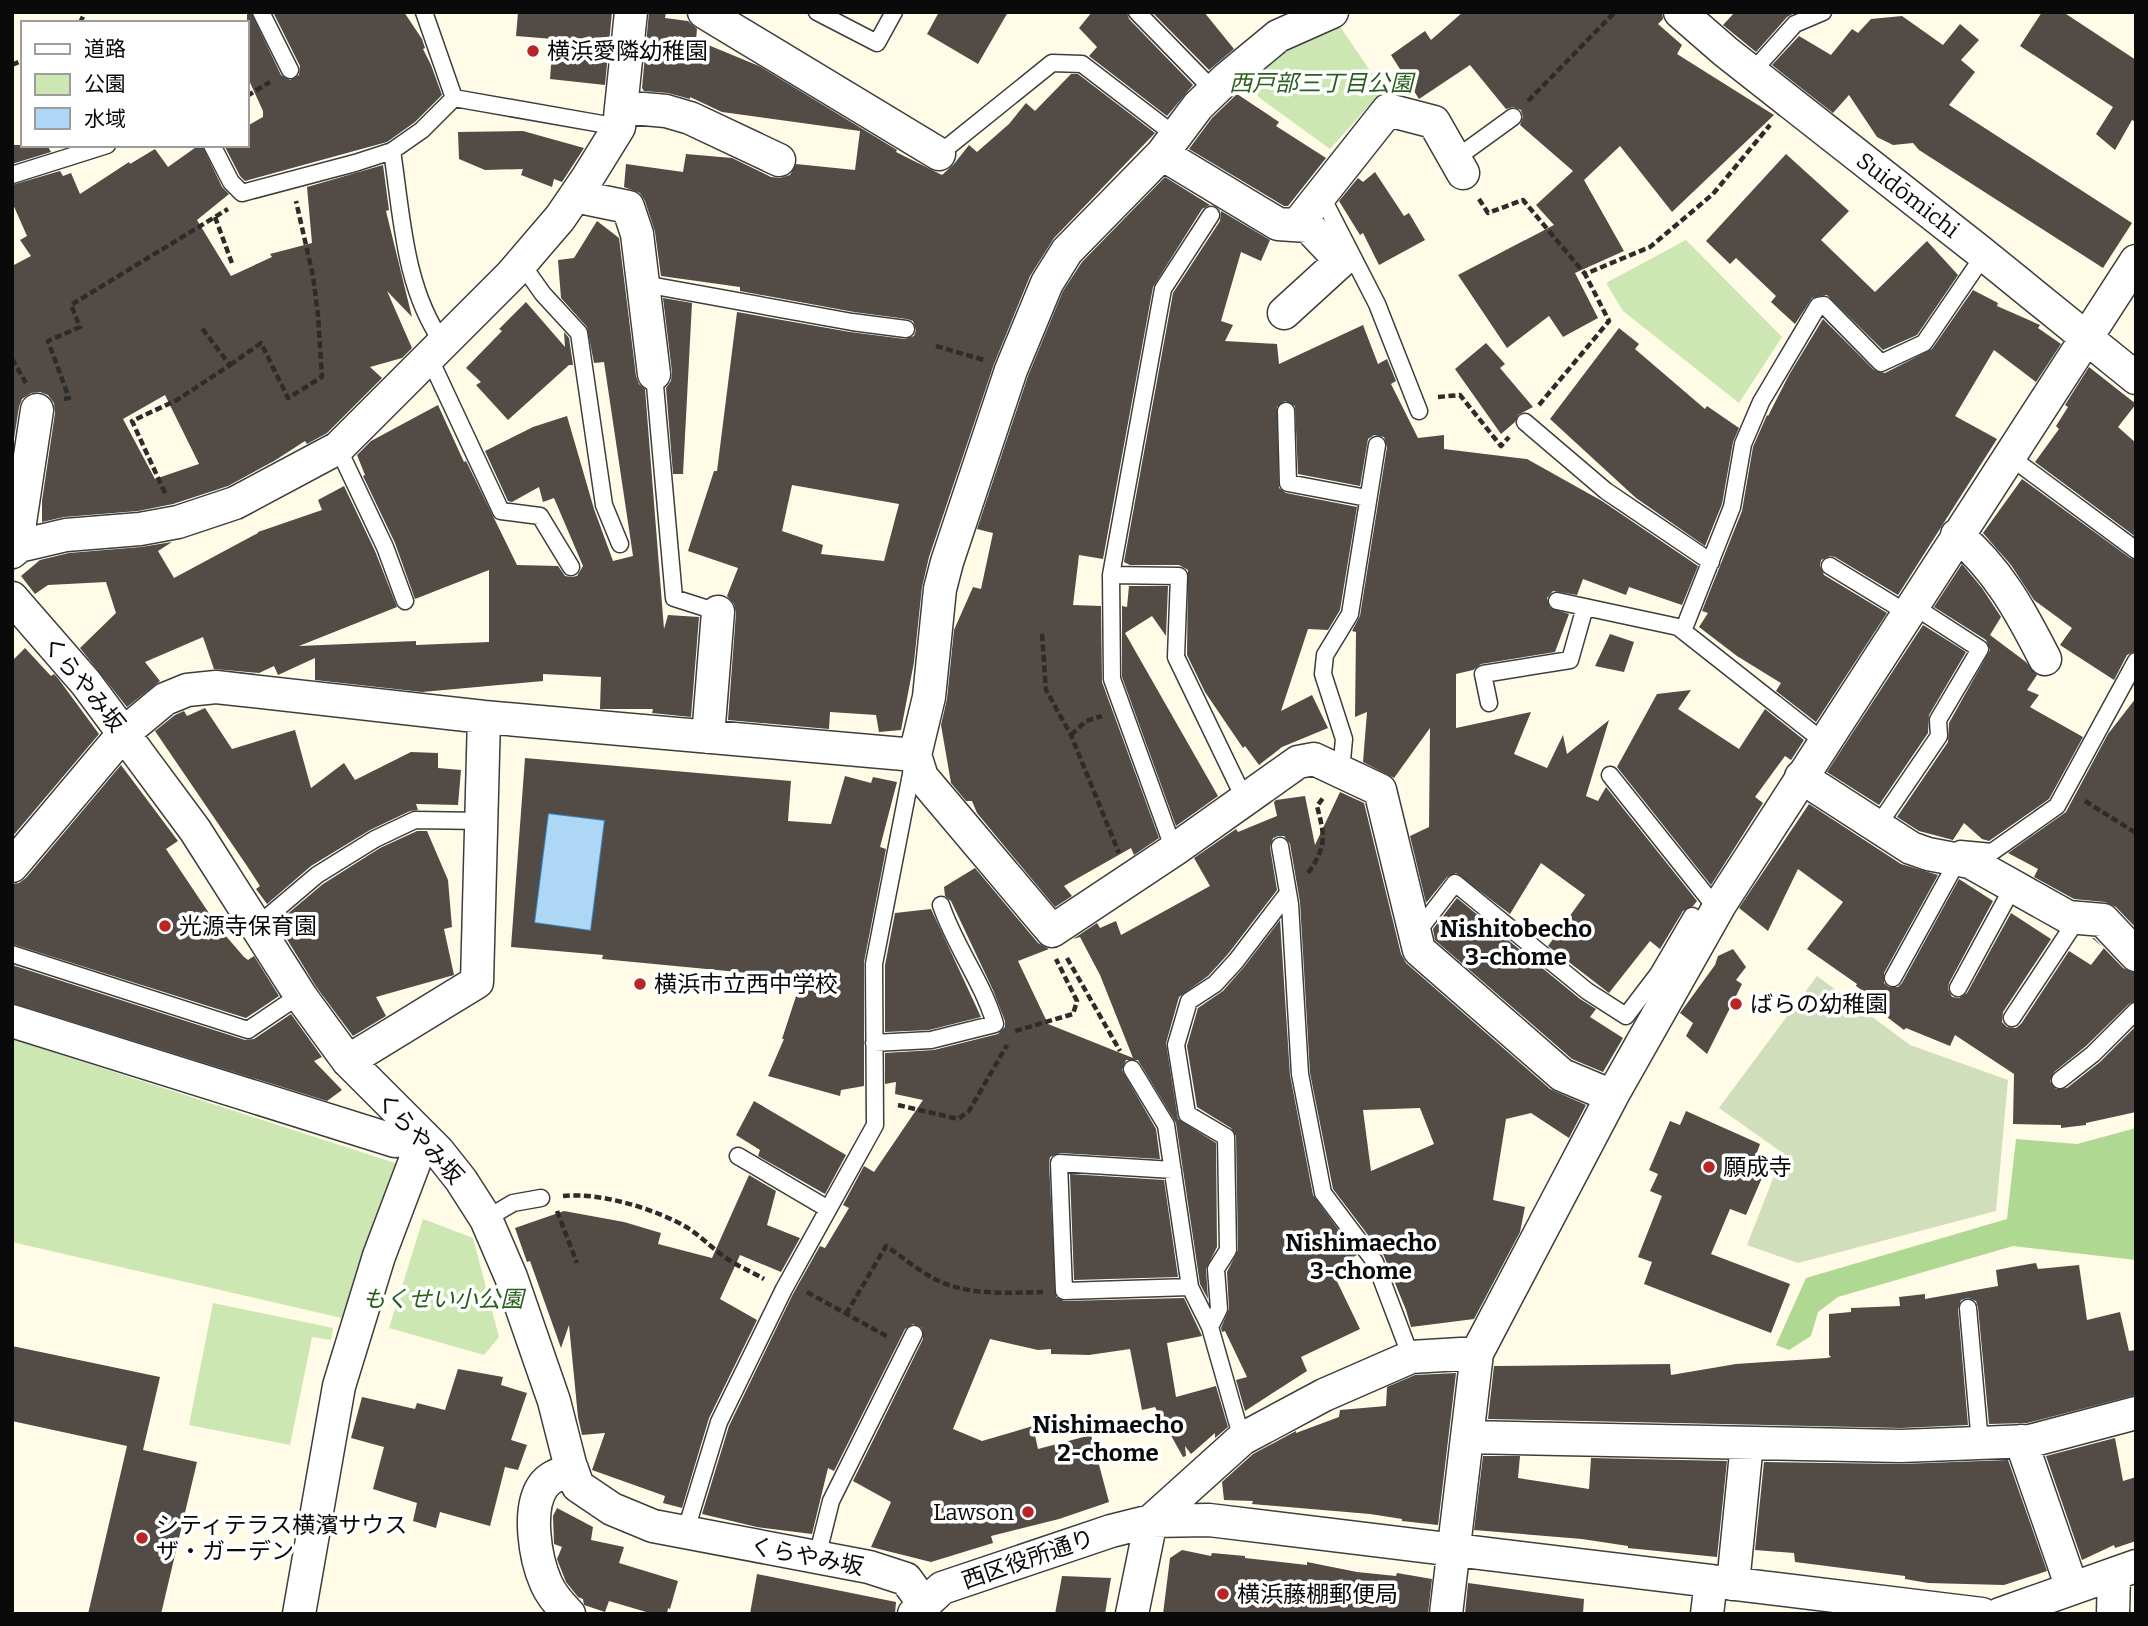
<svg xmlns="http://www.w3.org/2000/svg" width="2148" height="1626" font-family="Bitter,'Noto Sans JP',serif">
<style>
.green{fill:#cce7b2}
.forest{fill:#afd892}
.cemetery{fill:#d1debb}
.water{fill:#add7f5;stroke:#3589cb;stroke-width:2}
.building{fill:#524b46;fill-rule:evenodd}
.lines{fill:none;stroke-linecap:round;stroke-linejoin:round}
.lane-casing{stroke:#3d3d3d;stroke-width:19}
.street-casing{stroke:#3d3d3d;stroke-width:35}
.path{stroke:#2c2c2c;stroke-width:4.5;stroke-dasharray:7 3.5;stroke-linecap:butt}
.lane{stroke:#fff;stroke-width:16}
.street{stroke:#fff;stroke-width:32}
.poi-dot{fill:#b72526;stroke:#fff;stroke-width:2.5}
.labels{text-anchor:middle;stroke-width:7;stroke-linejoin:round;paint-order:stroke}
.poi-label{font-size:23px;fill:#0a0a0a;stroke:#fff;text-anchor:start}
.park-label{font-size:23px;font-style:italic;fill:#285f1c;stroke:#fff}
.street-label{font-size:23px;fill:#0a0a0a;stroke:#fff}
.neighbourhood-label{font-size:24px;font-weight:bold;fill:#0a0a0a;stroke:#fff}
</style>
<rect width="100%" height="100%" fill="#fffbe7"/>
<path class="green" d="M1337,22L1383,90L1330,149L1261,99L1247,84L1285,49Z
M1686,240L1782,337L1739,403L1623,311L1606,283Z
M12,1039L398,1164L346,1319L12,1242Z
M423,1219L473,1238L499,1337L484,1355L389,1328Z
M213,1303L333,1328L331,1340L312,1337L290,1445L189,1425Z"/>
<path class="forest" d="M2136,1128V1260L2013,1246L1838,1297L1818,1312L1811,1336L1789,1350L1776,1345L1806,1278L2007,1219L2016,1139L2077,1144Z"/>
<path class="cemetery" d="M1817,976L1910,1045L2008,1080L1996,1211L1798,1263L1747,1245L1783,1153L1719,1108Z"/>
<path class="water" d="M548,813L605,820L591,931L534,923Z"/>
<path class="building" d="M247,12H251L281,75L290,80L299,75L300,66L273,12H404L422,39L425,48L423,49L431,65L442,95L415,122L387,142L245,181L240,176L224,145H247V126L263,117V111L247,76Z
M518,12H612L605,85L550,79L553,39L516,36Z
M649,12H666L665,18L688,21L697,29L696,40L759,66L897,150L896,152L942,175L954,164L969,145L977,152L1009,124L1026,103L1035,111L1071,74H1078L1155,133L1054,238L1030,276L994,364L929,557L922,587L914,662L901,730L879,732L876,715L830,712L829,729L728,720L736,613L734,604L727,596L738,568L688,551L714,471H717L737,312L850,332L905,339L914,336L916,330L913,321L907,319L854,312L740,291V287L661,276L655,232L645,201L640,193L624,187L626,164L683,172L686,154L732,158L771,177L780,178L790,175L796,164L855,170L860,131L722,112L690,97V99L668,93L644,91L642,88ZM792,485L899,504L884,561L821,554L823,545L782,531Z
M939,12H1008L978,64L927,34Z
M1092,12H1127L1129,19L1193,85L1167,116L1089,56L1097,47L1079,28Z
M1152,12H1204L1234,49L1209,70Z
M1463,12H1662L1663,19L1658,24L1682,45L1677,54L1774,115L1672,212L1620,146L1584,180L1624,251L1575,273L1598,318L1563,337L1549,316L1507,348L1458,275L1554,225L1536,205L1573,171L1520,125L1523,117L1521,110L1513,107L1506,109L1470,65L1419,99L1391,55L1425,31L1431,40Z
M1735,12H1796L1787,17L1756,52L1723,25Z
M2042,12H2063L2136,60V122L2132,120L2115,150L2096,134L2113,107L2020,46Z
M1902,16L1943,45L1960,24L1979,40L1961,60L1975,72L1949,105L2132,223L2103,268L1919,150L1913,143L1893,145L1877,137L1849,95L1833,113L1772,65L1799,36L1831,55L1852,29L1858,33L1871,19Z
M1237,94L1279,122L1276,126L1326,158L1288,206H1284L1189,149L1212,118Z
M523,131L584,148L562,182L554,179L552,187L521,175L523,169L485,170L459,159L458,132Z
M12,145H47L51,152L12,164Z
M199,145H202L222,187L229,194L197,220L231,276L272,257L270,254L312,243L307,187L383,165L389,210L386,211L412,317L387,291L412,348L402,358L370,367L382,378L327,433L307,444L305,441L274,461L228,486L173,504L138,511L64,517L42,522V501L55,413L54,403L48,395L40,392L31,393L22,399L19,407L12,451V266L31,256L20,240L27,236L12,202V185L60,171L63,176L71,173L80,194L129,162L130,164L155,149L168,167ZM165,395L199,464L155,479L123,419Z
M1786,154L1849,211L1821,240L1875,292L1927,241L1958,275L1917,335L1883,350L1827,295L1812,298L1795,324L1771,302L1776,296L1736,258L1730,264L1706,241Z
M1375,172L1404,216L1409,213L1425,240L1379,265L1363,233L1360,235L1339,201L1358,178L1363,182Z
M1165,177L1210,205L1202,209L1153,287L1103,559L1079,555L1073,605L1101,606L1102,682L1159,838L1134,855L1131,848L1064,886L1072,896L1055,907L977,813L972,801H966L951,783L941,725L947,699L954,630L973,587L981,589L993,533L977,529L1028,376L1063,291L1082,262Z
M1221,211L1270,240L1261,261L1241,252L1221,321L1233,325L1225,341L1277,344L1279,364L1363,325L1378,364L1387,359L1396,381L1391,384L1418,438L1444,435V449L1527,459L1602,501L1698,566L1682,605L1629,587L1626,595L1583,579L1577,595L1553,591L1547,598L1550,608L1569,614L1555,652L1481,664L1473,670L1456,674V728L1531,712L1514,754L1547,768L1563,735L1567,754L1609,720L1586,796L1598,801L1606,787L1697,901L1693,906L1683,911L1660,949L1650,941L1609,993L1548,946L1585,895L1541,863L1510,914L1456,873L1447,877L1426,903L1410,836L1429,827L1430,728L1394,778L1363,762L1367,712L1355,717L1356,632L1352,631L1360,616L1387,447L1384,437L1374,435L1368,439L1360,486L1298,474L1295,406L1285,401L1277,407L1279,488L1286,493L1357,507L1340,610L1328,630L1308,629L1281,711L1312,695L1328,728L1282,747L1259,765L1245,746L1243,748L1205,692L1187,655L1188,570L1179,565H1130L1124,562L1173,293L1220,221Z
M597,221L619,238L636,376L639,384L645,389L664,629L668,615L699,617L691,717L652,713L653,709H600L601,677L543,674V681L422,692L315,680V658L278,675L274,666L259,673L214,669L203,637L145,662L160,681L127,707L80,648L116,613L106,582L48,585L35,594L21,576L40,560L69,553L141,547L172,542L158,551L174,578L258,533V532L322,510L318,500L344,486L375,551L397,607L299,646L416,641V645L489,642V570L415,599L395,543L363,476L365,475L357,455L371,441L438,405L464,462L466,461L517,565L558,566L565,576L571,577L577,576L583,566L554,498L543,502L539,487L512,502L508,501L485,451L533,427L567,416L594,509L613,561L633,556L604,362L594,363L587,327L561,298L558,260L574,258Z
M1973,290L1998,303L1997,306L2040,325L2038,328L2061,344L2036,382L1994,350L1955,416L1997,439L1898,595L1835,557L1830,556L1821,560L1820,566L1824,575L1887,613L1816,722L1776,691L1781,683L1737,656L1699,627L1708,613L1702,611L1742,511L1753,447L1767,415L1768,416L1789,375L1823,319L1874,370L1885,373L1932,349Z
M663,298L692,303L683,474H673L666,388L671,381L672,372Z
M526,302L565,347L564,332L569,338L573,365H569L508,420L476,385L481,382L466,368L502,331L499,329Z
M1619,328L1639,344L1635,349L1705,409L1707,406L1739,428L1733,442L1722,504L1705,546L1636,498L1550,419Z
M1486,343L1505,364L1500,368L1533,407L1518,415L1515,422L1501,434L1455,369Z
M2089,367L2136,404L2118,427L2136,443V537L2035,462L2059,429L2056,426L2068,407L2065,405Z
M2022,479L2130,558L2136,560V651L2127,655L2114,680L2060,645L2072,628L2034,600L2011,565L1983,533Z
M1962,564L1982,588L2001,617L1990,635L2026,662L2037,675L2027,690L2039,695L2030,707L2083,737L2049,799L1989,841L1982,839L1964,823L1953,840L1919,831L1897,817L1948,742L1949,723L1990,650L1986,640L1934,607Z
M1129,586H1168L1166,636L1152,616L1125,633L1218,796L1176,826L1122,677V606L1127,607Z
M1923,625L1966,652L1929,715L1928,733L1879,805L1827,772Z
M1610,634L1634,642L1624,672L1595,666Z
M25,648L51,676L54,674L57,677L99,734L12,837V661Z
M1691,690L1678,709L1739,749L1765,709L1804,740L1791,760L1785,756L1755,797L1763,803L1711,885L1617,767L1657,694Z
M2136,698V928L2116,907L2105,902L2074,899L2034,877L2038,869L2008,853L2066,812L2108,734Z
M205,708L232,749L295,730L311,788L344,763L355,780L411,752L438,753V768L461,770L458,805L416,804L418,810L410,811L370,830L311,866L267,904L256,889L260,886L247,866L155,731L175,715L184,711L187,716Z
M525,758L791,781L788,821L831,824L845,776L871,783L873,777L897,782L880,847L886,849L864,962V1086L841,1090L840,1096L768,1076L784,1039H782L802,978L602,959L603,955L511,947ZM548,813L605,820L591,931L534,923Z
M121,765L178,841L166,849L219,928L244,957L248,960L254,956L279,996L246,1018L12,944V884L19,883L26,878Z
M1340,792L1364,803L1401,954L1406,963L1550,1089L1586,1105L1569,1138L1531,1113L1506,1119L1493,1200L1525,1207L1520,1232L1474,1319L1411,1327L1406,1310L1384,1256L1333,1189L1310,1073L1300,902L1290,844L1284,836H1278L1273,838L1270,847L1277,890L1228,954L1208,976L1179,997L1166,1043L1178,1119L1216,1143L1217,1247L1206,1269L1208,1299L1200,1284L1176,1123L1138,1060H1126L1122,1070L1156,1129L1160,1159L1060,1153L1050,1157L1049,1163L1056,1297L1064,1301L1184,1298L1202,1336L1167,1343L1176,1397L1216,1386L1228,1427L1215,1438V1433L1191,1454L1185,1446L1186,1456L1183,1457L1155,1407L1142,1410L1130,1349L1089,1355L1051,1354V1349L1038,1350L990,1339L953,1429L982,1441L1033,1426L1038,1449L1091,1435L1109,1502L1059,1519L991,1536L993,1543L931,1562L871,1547L891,1502L853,1481L923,1339L922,1328L913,1324L905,1329L834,1471L828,1468L812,1534L757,1527L702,1514L729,1426L793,1294L820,1246L825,1248L849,1208L843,1205L864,1166L874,1172L923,1100L895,1094L896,1082L885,1084V1053L934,1050L998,1034L1005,1027V1021L993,990L951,901L945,896L944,887L975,868L1038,943L1049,949L1018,961L1048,1024L1133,1058L1100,975L1080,937L1073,939L1097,923L1100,928L1116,921L1121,935L1210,886L1194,858L1236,829L1238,832L1277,816L1274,802L1276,800L1305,796L1315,845ZM1420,1108L1434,1144L1371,1171L1363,1110Z
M1809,804L1901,864L1938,875L1884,973V983L1889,987H1898L1902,983L1959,879L1993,901L1949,983L1948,989L1952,997L1959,998L1967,993L2011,913L2051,939L2003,1012L2002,1022L2007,1027L2016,1028L2021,1024L2069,951L2091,965L2104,948L2092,938H2094L2123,968L2136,973V1001L2129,1004L2086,1046L2054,1072L2050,1081L2056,1089L2067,1088L2100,1062L2136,1026V1112L2086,1123V1125L2061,1128V1125L2013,1124L2014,1074L1955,1035L1950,1046L1906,1028L1904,1030L1874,1007L1878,1002L1856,986L1857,984L1807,949L1843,902L1798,869L1768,931L1739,908Z
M417,831H427L448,880L452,927L444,929L454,975L376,997L386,1016L353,1036L317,988L285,936L289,934L279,921L323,884L380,848Z
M1457,898L1580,999L1596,1009L1590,1017L1623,1038L1603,1072L1572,1059L1435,940L1433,929Z
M931,909L981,1017L929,1030L885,1032V965L895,913Z
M1280,920L1290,1075L1313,1195L1357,1255L1331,1269L1360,1329L1301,1357L1307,1371L1245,1411L1236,1380L1247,1377L1225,1331L1222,1332L1221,1328L1229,1309L1227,1272L1238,1250L1236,1136L1231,1128L1197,1107L1187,1046L1198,1008L1223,991L1244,967Z
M1733,949L1746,967L1736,980L1742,984L1707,1054L1686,1036L1693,1023L1680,1013L1715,965L1718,956Z
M12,965L245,1040L254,1039L291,1014L322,1057L314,1061L342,1090L327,1101L12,1003Z
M754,1101L846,1155L825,1194L758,1156L760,1150L736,1135Z
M1686,1111L1760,1144L1755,1158L1768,1164L1746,1215L1730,1209L1711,1254L1790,1284L1771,1333L1644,1284L1652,1262L1638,1257L1662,1196L1650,1191L1658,1174L1649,1170L1670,1121L1680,1125Z
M1070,1174L1164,1180L1178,1277L1074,1280Z
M749,1175L776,1191L767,1225L800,1238L781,1272L740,1255L720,1299L757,1320L709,1418L682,1508L663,1503L665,1496L592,1470L605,1433L582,1435L578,1417L569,1325L561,1348L530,1261L527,1262L515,1228L564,1211L624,1222L661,1233L658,1244L712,1258Z
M2036,1263L2038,1269L2079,1265L2087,1320L2120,1312L2129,1351L2136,1350V1395L2027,1423L1989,1424L1978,1307L1976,1301L1968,1298L1961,1300L1958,1309L1968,1425L1901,1428L1488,1419L1494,1366L1670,1364L1671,1375L1736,1364L1827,1358L1831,1357L1829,1355V1314L1851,1312V1308L1900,1306L1899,1297L1925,1294V1299L1998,1286L1996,1270Z
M12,1346L160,1377L143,1450L197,1462L161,1614H88L127,1446L12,1421Z
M458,1369L503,1377L501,1385L527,1393L511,1440L527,1445L518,1470L505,1467L490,1526L440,1512L436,1528L413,1521L417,1503L373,1489L384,1447L351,1438L362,1397L415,1409L417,1403L445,1410Z
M1456,1373L1438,1525L1402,1521V1519L1370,1514L1252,1504L1253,1501L1224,1500L1222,1482L1253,1454L1296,1431V1433L1339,1417L1340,1410L1386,1406L1387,1387L1415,1375Z
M2115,1438L2123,1481L2136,1477V1541L2115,1548L2114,1545L2082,1560L2046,1456Z
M1483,1456H1520L1518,1478L1589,1489L1591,1458L1727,1461L1717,1557L1628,1548V1546L1582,1539L1474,1530Z
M2008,1460L2047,1571L2004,1585L1928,1583L1905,1579V1576L1795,1562L1794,1553L1755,1550L1764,1462L1902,1464Z
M557,1508L593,1527L591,1540L624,1547L619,1563L678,1581L670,1609L668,1608L667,1614H653L609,1601L605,1612L584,1605L583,1599L578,1597L566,1582L557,1559L562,1547L554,1544L553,1516Z
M1182,1550L1211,1556L1212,1553L1245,1556V1558L1307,1565V1562L1357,1572L1396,1576L1397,1573L1432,1579L1428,1614H1163L1170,1558Z
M757,1574L896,1602L895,1614H750Z
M1062,1576L1111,1578L1105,1614H1055Z
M1468,1583L1584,1599L1583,1614H1465Z"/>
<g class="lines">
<g class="lane-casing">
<path id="lane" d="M261,12L290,70
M424,12L454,98
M817,12L877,43L894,12
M1137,12L1214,91
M1752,72L1795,24L1823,12
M212,145L231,182L242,193L355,163L392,151L422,130L454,98L619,127
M392,151C402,216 404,288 443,343
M939,154L1052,63L1082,64L1176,136
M1455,159L1513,117
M12,175L107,145
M1321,195L1377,304L1419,411
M521,263L543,294L579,333L604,505L620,544
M644,284L852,322L906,329
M429,357L501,511L540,516L571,567
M654,374L674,598L718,612
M1286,411L1288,483L1367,498
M1525,422L1606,491L1711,562
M338,448L385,547L405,601
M2009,456L2136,550
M1830,566L1907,613
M1111,575L1179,576L1176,657L1245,800
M1557,601L1678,627L1824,742
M1683,631L1732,507L1743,444L1761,402L1818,306L1824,305L1881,363L1924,343L1984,255
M1489,703L1483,674L1570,660L1585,607
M1341,771L1344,739L1323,674L1325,655L1350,614L1377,445
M1610,775L1717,909
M1877,827L1939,736L1938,720L1980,649L1912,605
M1280,846L1290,904L1300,1074L1323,1193L1375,1262L1411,1357
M1960,849L1992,852L2057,806L2136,661
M1174,850L1112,679L1111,575L1163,289L1211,215
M257,926L317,875L375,839L415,820L482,821
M1415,935L1455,883L1587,991L1626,1016L1658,974L1692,916L1707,926
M12,954L248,1030L300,995
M1893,978L1958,860
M1958,988L2014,885
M2012,1018L2078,918
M874,1043L931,1040L995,1024C983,982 955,947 941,905
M1132,1069L1166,1125L1190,1287L1210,1327L1242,1439
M2060,1080L2093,1054L2136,1011
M738,1156L828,1209
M1173,1170L1059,1163L1064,1291L1190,1287
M486,1219L513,1203L541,1198
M1968,1308L1980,1443
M1210,1327L1219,1309L1216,1269L1228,1250L1226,1137L1187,1114L1176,1045L1189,1001L1215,984L1236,961L1288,893
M685,1533L719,1422L784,1289L875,1125L874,964L913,764
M817,1557L831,1501L914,1334"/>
</g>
<g class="street-casing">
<path id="street" d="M704,12L939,154
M1332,12L1278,36L1226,79L1198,106L1162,154L1067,251L1047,283L1011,370L947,562L940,589L929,697L915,755L922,777L1052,931L1174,850L1298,762L1314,759L1380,790L1419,950L1562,1075L1612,1096
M1680,12L1726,52L1978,250L2136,378
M621,107L666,111L690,118L779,160
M1162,154L1278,224L1308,226L1341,261L1284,313
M575,196L628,207L637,234L654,374
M1297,225L1388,110L1434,122L1463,173
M1957,535C1998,569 2021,612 2045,659
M16,549L37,410
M12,552L19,546L66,535L140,529L178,522L235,503L338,448L512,274L560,218L588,177L619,127L631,12
M12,598L86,683L195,830L302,998L348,1061L438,1151L461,1180L486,1219L511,1277L554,1401L570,1464L578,1486L612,1509L653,1526L869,1567L906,1579L924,1604
M708,737L718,612
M1801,777L1911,848L1928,854L1970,862L2068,917L2103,920L2136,955
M12,866L124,733L165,699L187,690L216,687L484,717L915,755
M12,1021L395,1141L424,1137L379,1256L339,1386L299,1614
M348,1061L477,982L484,717
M1468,1437L1901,1446L2030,1441L2136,1413
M2021,1441L2072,1588
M1733,1584L1747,1443
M569,1614C560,1605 551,1595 546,1583C535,1558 527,1509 543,1486C550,1476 562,1473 572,1469
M914,1614L942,1588L1111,1531L1151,1521L1209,1520L1982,1614
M1132,1614L1151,1521L1242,1439L1324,1395L1411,1357L1477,1353
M1446,1614L1477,1353L1612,1096L1721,903L2136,261
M1707,1614L1711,1581
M2000,1614L2136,1566
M2113,1614L2114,1574"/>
</g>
<path class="path" d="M80,23L85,12
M12,65L23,60
M247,96L270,82
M1528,101L1615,12
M1479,199L1488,213L1523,200L1585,274
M215,217L233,266
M936,346L984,360
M12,359L26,383
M230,365L261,343L288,398L322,377L318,315L313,276L296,201
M1438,397L1460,395L1501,446L1509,437
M64,399L69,398L48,341L80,327L71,305L228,209
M1539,405L1609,321L1585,274L1650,247L1713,194L1770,125
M165,493L132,421L177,400L230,365L201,327
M1042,634L1046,690L1071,735L1119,853
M1071,735L1086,721L1102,716
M2085,801L2136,833
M1308,873C1327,846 1325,837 1317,806L1323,798
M1067,958L1120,1051
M1015,1031L1073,1014L1077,1001L1056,959
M898,1105L958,1119L969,1111L1007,1045
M563,1196C600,1192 656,1209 688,1228C700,1236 710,1246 722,1255C734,1265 751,1271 764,1279
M557,1211L577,1263
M807,1292L888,1337
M846,1314L886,1246C901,1256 915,1268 931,1277C964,1296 1007,1293 1043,1292"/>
<use href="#lane" class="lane"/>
<use href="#street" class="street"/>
</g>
<g class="poi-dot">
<circle cx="533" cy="51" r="7"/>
<circle cx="165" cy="926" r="7"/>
<circle cx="640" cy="984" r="7"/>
<circle cx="1736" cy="1004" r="7"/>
<circle cx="1709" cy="1167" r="7"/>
<circle cx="1028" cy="1512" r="7"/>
<circle cx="142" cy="1538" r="7"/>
<circle cx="1223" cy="1594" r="7"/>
</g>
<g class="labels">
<g class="poi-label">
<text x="547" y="59">横浜愛隣幼稚園</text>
<text x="179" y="934">光源寺保育園</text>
<text x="654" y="992">横浜市立西中学校</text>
<text x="1750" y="1012">ばらの幼稚園</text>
<text x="1723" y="1175">願成寺</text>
<text x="1014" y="1520" text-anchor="end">Lawson</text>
<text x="156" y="1533">シティテラス横濱サウス<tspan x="156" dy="26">ザ・ガーデン</tspan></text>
<text x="1237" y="1602">横浜藤棚郵便局</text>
</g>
<g class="park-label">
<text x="1321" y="91">西戸部三丁目公園</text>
<text x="443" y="1307">もくせい小公園</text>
</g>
<g class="street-label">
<text transform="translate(1908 195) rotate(38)" y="8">Suidōmichi</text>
<text transform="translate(84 684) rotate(51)" y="8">くらやみ坂</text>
<text transform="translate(420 1138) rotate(47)" y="8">くらやみ坂</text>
<text transform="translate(807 1556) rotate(11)" y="8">くらやみ坂</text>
<text transform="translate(1028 1559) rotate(-19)" y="8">西区役所通り</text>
</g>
<g class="neighbourhood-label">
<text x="1516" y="937">Nishitobecho<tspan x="1516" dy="28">3-chome</tspan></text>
<text x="1361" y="1251">Nishimaecho<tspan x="1361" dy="28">3-chome</tspan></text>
<text x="1108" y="1433">Nishimaecho<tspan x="1108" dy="28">2-chome</tspan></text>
</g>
</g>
<rect width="2148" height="1626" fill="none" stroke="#0a0a0a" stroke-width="28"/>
<rect x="21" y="21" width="228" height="126" fill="#ffffff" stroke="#9d9d9d" stroke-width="2"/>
<rect x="35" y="44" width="35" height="10" fill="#ffffff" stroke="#9d9d9d" stroke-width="2"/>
<text x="84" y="56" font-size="21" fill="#0a0a0a">道路</text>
<rect x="35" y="74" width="35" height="21" fill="#cce7b2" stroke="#9d9d9d" stroke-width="2"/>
<text x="84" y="91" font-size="21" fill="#0a0a0a">公園</text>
<rect x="35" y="108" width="35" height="21" fill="#add7f5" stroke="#9d9d9d" stroke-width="2"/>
<text x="84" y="126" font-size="21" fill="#0a0a0a">水域</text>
</svg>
